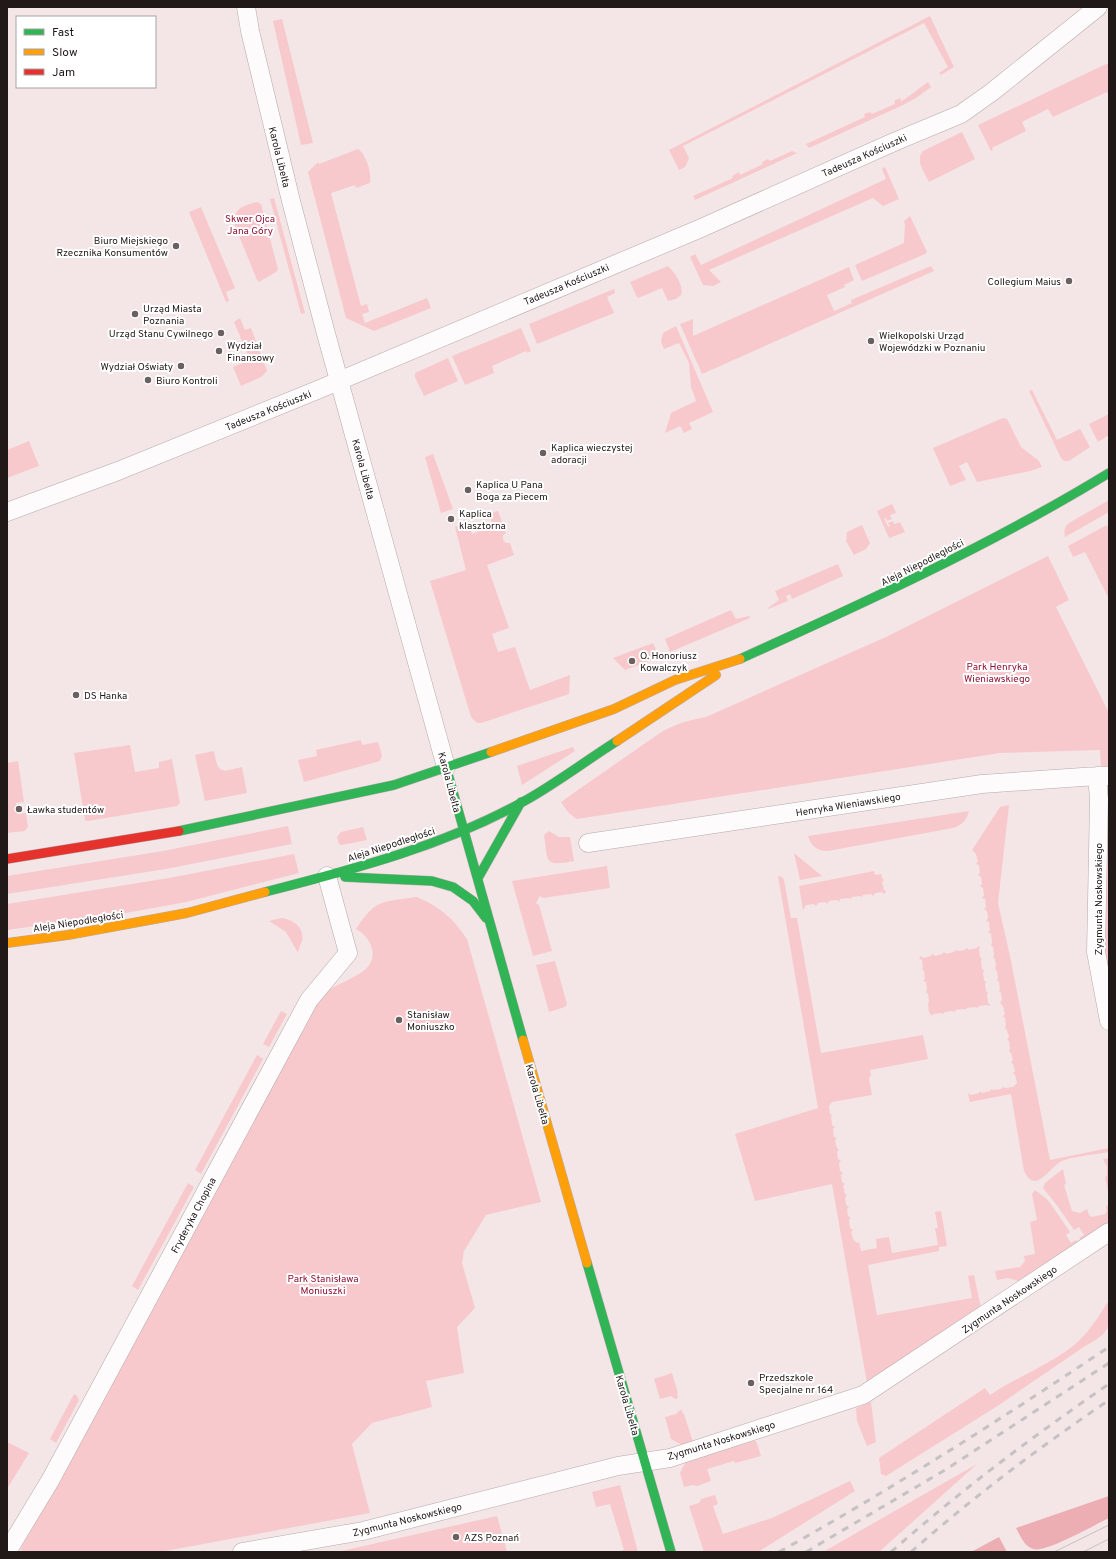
<svg xmlns="http://www.w3.org/2000/svg" width="1116" height="1559" font-family="Overpass,sans-serif">
<style>
.green{fill:#f8c9cc}
.forest{fill:#ecadb3}
.lines{fill:none;stroke-linecap:round;stroke-linejoin:round}
.street-casing{stroke:#b5aaab;stroke-width:19}
.fast-casing{stroke:#b5aaab;stroke-width:10}
.slow-casing{stroke:#b5aaab;stroke-width:10}
.jam-casing{stroke:#b5aaab;stroke-width:10}
.street{stroke:#fdfbfb;stroke-width:18}
.fast{stroke:#30b455;stroke-width:9}
.slow{stroke:#ff9f0a;stroke-width:9}
.jam{stroke:#e5322d;stroke-width:9}
.tram{stroke:#c6c2c2;stroke-width:1}
.rail{stroke:#c6c2c2;stroke-width:3;stroke-dasharray:7 7;stroke-linecap:butt}
.poi-dot{fill:#6b6060;stroke:#fff;stroke-width:1.5}
.labels{text-anchor:middle;stroke-width:4;stroke-linejoin:round;paint-order:stroke}
.street-label{font-size:10px;fill:#211818;stroke:#fff}
.park-label{font-size:10px;fill:#8f1232;stroke:#fff}
.poi-label{font-size:10px;fill:#211818;stroke:#fff;text-anchor:start}
</style>
<rect width="100%" height="100%" fill="#f4e5e6"/>
<path class="green" d="M930,16L954,67L941,75L939,73L948,67L924,23L683,146L689,158L685,167L679,170L669,150Z
M282,19L313,143L301,145L273,21Z
M1106,64H1109V95L1107,92L1053,117L1048,109L1022,122L1026,131L992,148L993,150L991,151L978,125Z
M928,82L931,87L916,98L903,105L809,148L806,144L865,117L864,114L870,112L872,114L895,104L894,101L900,98L901,101L905,99Z
M962,132L975,159L929,182C924,172 915,160 923,151Z
M358,149C366,154 372,173 370,183L356,188L355,185L331,193L361,306L367,304L369,312L362,314L365,323L427,298L431,308L374,331L346,318L308,172L318,162L319,164Z
M792,151L797,153L695,200L693,196L733,178L732,176L739,172L740,175L763,164L762,162L768,159L770,161Z
M885,167L899,199L883,206L873,198L709,270L721,282L713,286L703,285L690,257L695,254L701,265L886,179L882,169Z
M274,198L305,313L301,314L270,199Z
M257,202L261,204L278,269L276,272L259,282L257,280L235,226C232,208 243,206 257,202Z
M201,207L235,288L226,292L229,301L226,302L189,212Z
M910,216L927,252L925,254L862,281L855,265L904,243L905,224L904,221Z
M668,266C675,273 684,285 681,295L676,299L668,301L662,288L638,298L637,297L630,282Z
M931,266L934,271L702,374L680,324L693,319V336L849,267L854,280L844,285L845,287L827,295L834,311L852,303L851,300Z
M614,289L615,293L607,297L614,313L537,344L529,324Z
M240,318L245,330L251,328L267,371L261,377L241,386L233,367L250,360L234,322Z
M676,326L713,412L689,423L692,429L684,433L680,426L665,433L671,413L696,401L691,387L689,363L679,343L664,349L661,342L663,333Z
M521,328L531,351L527,353L526,351L492,366L494,373L465,385L452,356Z
M448,358L458,381L424,396L415,377V373Z
M1032,390L1057,440L1080,429L1090,447L1069,461H1064L1061,458L1029,391Z
M1109,414V435L1098,442L1089,424Z
M1003,418L1007,419L1021,447L1039,461L1042,467L1030,471L977,482L967,462L959,466L966,480L950,486L933,448Z
M29,441L39,466L7,478V450Z
M433,454L453,509L441,513L425,457Z
M1109,500V512L1065,537C1064,531 1064,527 1069,523Z
M892,504L896,513L890,515L892,519L887,521L886,518H884L888,527L890,526L888,523L893,521L894,524L900,522L905,532L889,538L877,511Z
M498,511L506,533L503,535V540L506,543H510L514,555L487,565L509,628L492,634L498,652L515,647L530,690L570,675L569,694L481,723H477L471,717L430,581L466,570L455,527L468,522L472,534L493,526L489,514Z
M862,525L870,543L866,549L854,555L846,541L847,532Z
M1107,525L1109,530V599L1085,552L1073,557L1068,546Z
M1048,556L1069,600L1056,607L1109,713V766H1101L1100,750L1000,753L577,819C569,814 566,810 561,802L575,792L660,733C675,724 689,720 706,717L886,637Z
M838,564L843,576L792,599L790,594L786,596L788,601L768,609V608L779,600L775,591Z
M731,610L736,619L749,616L750,618L670,652L665,639Z
M653,643L659,657L625,670L613,658Z
M361,740L362,745L378,742L382,755L380,761L304,782L298,760L317,756L316,750Z
M130,745L135,772L159,768V762L172,759L180,803L177,806L88,821L85,820L74,753Z
M573,747L575,751L522,785L517,766Z
M214,751C218,775 221,772 242,767L247,793L205,801L195,755Z
M18,761L24,802L16,803L18,814L26,813L28,827L25,831L7,833V763Z
M1009,805L998,903L1011,961L1050,1160L1109,1148V1152C1098,1154 1068,1157 1060,1162C1053,1166 1043,1180 1036,1181C1029,1181 1027,1176 1024,1171L1011,1094L970,1102L968,1093L971,1095L979,1093L980,1091L982,1093L990,1091L991,1089L993,1090L1001,1089L1003,1087L1005,1088L1013,1087L1017,1083L1015,1075L1013,1073L1015,1071L1013,1064L1011,1062L1013,1060L1011,1053L1009,1051L1010,1049L1009,1041L1007,1040L1009,1037L1007,1030L1005,1028L1006,1025L1005,1018L1003,1016L1005,1014L1003,1006L1000,1003L1002,1000L1001,993L999,991L1000,989L999,982L997,980L998,978L997,971L995,969L996,966L995,959L993,958L994,955L993,947L991,946L992,942L991,934L988,932L990,930L989,922L986,921L988,918L987,911L984,909L986,907L985,899L982,898L984,895L983,888L980,886L982,884L981,877L978,875L980,873L979,865L976,864L978,861L976,854L972,850L1000,807Z
M1104,808H1109V987L1102,954Z
M969,811C967,820 961,826 953,828L828,851C818,852 811,846 808,836Z
M288,826L292,844L166,869L7,894V876L163,851Z
M363,827L367,840L342,845L339,844L337,837L341,832Z
M549,831L559,837H570L574,861C544,867 548,862 544,835Z
M794,853L822,876L800,880Z
M294,854L299,873L186,902L115,915L7,930V904L169,878Z
M607,866L610,888L543,898L540,896L536,903L539,905L552,951L533,956L512,881Z
M874,871L875,875L881,874L882,878L884,880L882,882L884,890L886,892L884,894L882,892L875,893L873,896L871,894L863,895L862,897L860,896L852,897L850,899L848,898L840,899L839,902L837,900L829,901L827,904L825,902L818,903L816,906L814,904L806,905L803,910L799,886Z
M778,876L782,877L784,880L791,918H797L821,1053L923,1035L928,1059L870,1070L871,1075L869,1078L872,1095L832,1102L829,1106L830,1114L832,1115L831,1117L832,1125L835,1127L833,1129L834,1137L837,1138L835,1140L837,1148L839,1150L837,1152L838,1159L841,1161L839,1163L840,1171L843,1173L841,1175L842,1182L845,1184L843,1186L845,1194L847,1195L845,1198L846,1205L849,1207L847,1209L848,1216L851,1218L849,1220L850,1228L853,1230L851,1232L853,1239L857,1243L859,1242L861,1251L877,1248L876,1239L889,1237L892,1253L938,1245L935,1228H938L935,1212L941,1211L947,1246L939,1247V1251L868,1265L877,1315L972,1298L968,1276L974,1275L981,1308L867,1383L832,1184L755,1201L735,1134L818,1108Z
M417,897C440,907 453,918 467,939L541,1202L486,1215L464,1251L462,1263L475,1308L457,1327L464,1373L426,1381L432,1407L372,1423L352,1444L370,1513L160,1552H24L20,1550L315,1004C319,999 323,994 328,990C339,984 351,979 362,972C380,960 373,938 356,929C376,898 383,902 417,897Z
M281,918C292,919 305,927 302,941C300,945 299,948 298,953L286,932L269,921Z
M978,946L980,947L979,949L980,957L982,959L981,961L982,969L984,970L983,973L984,980L986,982L985,984L986,991L988,993L987,995L988,1003L990,1004L989,1006L987,1005L979,1006L977,1008L975,1007L967,1008L966,1010L964,1009L956,1010L954,1012L952,1011L945,1012L943,1014L941,1013L933,1014L932,1016L929,1012L928,1004L929,1001L928,994L926,992L927,990L926,982L923,981L925,979L924,971L922,969L923,967L922,960L919,958L921,956L923,958L931,956L932,954L935,956L942,954L944,952L946,954L954,952L955,950C959,952 964,951 967,948L969,950L977,948Z
M555,961L567,1004L565,1007L549,1012L536,965Z
M281,1011L287,1014L269,1047L263,1044Z
M257,1055L263,1059L201,1174L195,1170Z
M1109,1158V1195L1105,1177L1107,1176V1167L1103,1159Z
M1063,1169L1066,1184L1064,1185L1072,1211L1080,1213L1087,1209L1089,1215L1092,1217L1105,1214L1107,1211L1106,1206L1109,1205V1222L1082,1241L1079,1238L1084,1235L1079,1227L1074,1230L1056,1204L1043,1188L1045,1183Z
M188,1183L194,1187L138,1290L132,1286Z
M1035,1190L1048,1200L1070,1232L1066,1235L1071,1243L1076,1240L1078,1243L1021,1282L1008,1278L997,1280L995,1271L1020,1267L1025,1261L1024,1256L1035,1254L1030,1222L1037,1220L1032,1194Z
M1109,1300C1109,1329 1112,1331 1085,1346L999,1405L886,1476L881,1474L879,1458L985,1388L990,1395C1017,1377 1047,1366 1073,1346C1088,1334 1099,1316 1109,1300Z
M672,1373L678,1393L677,1394L678,1398L675,1399L671,1396L660,1399L654,1379Z
M74,1394L77,1396L79,1400L56,1443L50,1439Z
M871,1402L876,1442L867,1446L857,1421L856,1408Z
M682,1410L683,1414H684L693,1442L682,1445L671,1439L665,1417L676,1414L679,1411Z
M753,1441H756L761,1456L735,1463L734,1461L707,1469L711,1481L697,1486L693,1485L684,1487L680,1473L686,1461Z
M7,1442L29,1453L7,1489Z
M977,1464L879,1552H823Z
M850,1481L855,1491L758,1552H704L689,1506L699,1503L701,1499L715,1495L718,1504L713,1506L723,1534L772,1518Z
M620,1485L638,1552H622V1550H624L610,1504L596,1507L592,1492Z
M497,1516L507,1552H337Z"/>
<path class="forest" d="M1109,1496V1518C1094,1525 1046,1553 1033,1549C1024,1546 1020,1535 1016,1528Z
M999,1537L1007,1552H971Z"/>
<g class="lines">
<g class="street-casing">
<path id="street" d="M246,7L250,31L291,201L325,330L446,767
M7,512L118,471L315,391L699,229L894,142L961,114L992,92L1098,7
M1097,776L1099,799L1096,952L1109,1021
M588,843L982,784L1097,776H1109
M7,1552L51,1479L309,1000L348,953L327,876
M242,1552L363,1531L618,1466L670,1458L863,1395L1109,1232"/>
</g>
<g class="fast-casing">
<path id="fast" d="M740,659C866,602 991,545 1109,473
M446,767L523,1040
M179,831L394,785L491,752
M345,877L432,881L453,887L473,901L486,918
M478,878L521,802
M265,892C355,869 447,845 528,799C558,782 587,760 617,741
M587,1263L671,1552"/>
</g>
<g class="slow-casing">
<path id="slow" d="M617,741L716,675
M491,752L614,709L675,680L740,659
M7,943L68,935L187,913L265,892
M523,1040L587,1263"/>
</g>
<g class="jam-casing">
<path id="jam" d="M7,859L179,831"/>
</g>
<use href="#street" class="street"/>
<use href="#fast" class="fast"/>
<use href="#slow" class="slow"/>
<use href="#jam" class="jam"/>
<path class="tram" d="M1054,1552L1109,1525
M1083,1552L1109,1539"/>
<path class="rail" d="M779,1552C892,1489 1001,1419 1109,1347
M806,1552L945,1470L1109,1363
M891,1552C960,1491 1033,1436 1109,1384
M911,1552C973,1497 1040,1447 1109,1400"/>
</g>
<g class="poi-dot">
<circle cx="176" cy="246" r="4"/>
<circle cx="1069" cy="281" r="4"/>
<circle cx="135" cy="314" r="4"/>
<circle cx="221" cy="333" r="4"/>
<circle cx="871" cy="341" r="4"/>
<circle cx="219" cy="351" r="4"/>
<circle cx="181" cy="366" r="4"/>
<circle cx="148" cy="380" r="4"/>
<circle cx="543" cy="453" r="4"/>
<circle cx="468" cy="490" r="4"/>
<circle cx="451" cy="519" r="4"/>
<circle cx="632" cy="661" r="4"/>
<circle cx="76" cy="695" r="4"/>
<circle cx="19" cy="809" r="4"/>
<circle cx="399" cy="1020" r="4"/>
<circle cx="751" cy="1383" r="4"/>
<circle cx="456" cy="1537" r="4"/>
</g>
<g class="labels">
<g class="street-label">
<text transform="translate(864 155) rotate(-24)" y="4">Tadeusza Kościuszki</text>
<text transform="translate(280 157) rotate(76)" y="4">Karola Libelta</text>
<text transform="translate(566 284) rotate(-23)" y="4">Tadeusza Kościuszki</text>
<text transform="translate(268 410) rotate(-22)" y="4">Tadeusza Kościuszki</text>
<text transform="translate(364 469) rotate(75)" y="4">Karola Libelta</text>
<text transform="translate(922 562) rotate(-27)" y="4">Aleja Niepodległości</text>
<text transform="translate(450 782) rotate(75)" y="4">Karola Libelta</text>
<text transform="translate(848 804) rotate(-9)" y="4">Henryka Wieniawskiego</text>
<text transform="translate(391 844) rotate(-18)" y="4">Aleja Niepodległości</text>
<text transform="translate(1098 899) rotate(-90)" y="4">Zygmunta Noskowskiego</text>
<text transform="translate(78 921) rotate(-9)" y="4">Aleja Niepodległości</text>
<text transform="translate(538 1094) rotate(74)" y="4">Karola Libelta</text>
<text transform="translate(193 1215) rotate(-62)" y="4">Fryderyka Chopina</text>
<text transform="translate(1009 1299) rotate(-34)" y="4">Zygmunta Noskowskiego</text>
<text transform="translate(628 1405) rotate(74)" y="4">Karola Libelta</text>
<text transform="translate(721 1440) rotate(-17)" y="4">Zygmunta Noskowskiego</text>
<text transform="translate(407 1519) rotate(-14)" y="4">Zygmunta Noskowskiego</text>
</g>
<g class="park-label">
<text x="250" y="222">Skwer Ojca<tspan x="250" dy="12">Jana Góry</tspan></text>
<text x="997" y="670">Park Henryka<tspan x="997" dy="12">Wieniawskiego</tspan></text>
<text x="323" y="1282">Park Stanisława<tspan x="323" dy="12">Moniuszki</tspan></text>
</g>
<g class="poi-label">
<text x="168" y="244" text-anchor="end">Biuro Miejskiego<tspan x="168" dy="12">Rzecznika Konsumentów</tspan></text>
<text x="1061" y="285" text-anchor="end">Collegium Maius</text>
<text x="143" y="312">Urząd Miasta<tspan x="143" dy="12">Poznania</tspan></text>
<text x="213" y="337" text-anchor="end">Urząd Stanu Cywilnego</text>
<text x="879" y="339">Wielkopolski Urząd<tspan x="879" dy="12">Wojewódzki w Poznaniu</tspan></text>
<text x="227" y="349">Wydział<tspan x="227" dy="12">Finansowy</tspan></text>
<text x="173" y="370" text-anchor="end">Wydział Oświaty</text>
<text x="156" y="384">Biuro Kontroli</text>
<text x="551" y="451">Kaplica wieczystej<tspan x="551" dy="12">adoracji</tspan></text>
<text x="476" y="488">Kaplica U Pana<tspan x="476" dy="12">Boga za Piecem</tspan></text>
<text x="459" y="517">Kaplica<tspan x="459" dy="12">klasztorna</tspan></text>
<text x="640" y="659">O. Honoriusz<tspan x="640" dy="12">Kowalczyk</tspan></text>
<text x="84" y="699">DS Hanka</text>
<text x="27" y="813">Ławka studentów</text>
<text x="407" y="1018">Stanisław<tspan x="407" dy="12">Moniuszko</tspan></text>
<text x="759" y="1381">Przedszkole<tspan x="759" dy="12">Specjalne nr 164</tspan></text>
<text x="464" y="1541">AZS Poznań</text>
</g>
</g>
<rect width="1116" height="1559" fill="none" stroke="#211818" stroke-width="16"/>
<rect x="16" y="16" width="140" height="72" fill="#ffffff" stroke="#a6a3a3"/>
<rect x="24" y="29" width="20" height="6" fill="#30b455" stroke="#a6a3a3"/>
<text x="52" y="36" font-size="12" fill="#211818">Fast</text>
<rect x="24" y="49" width="20" height="6" fill="#ff9f0a" stroke="#a6a3a3"/>
<text x="52" y="56" font-size="12" fill="#211818">Slow</text>
<rect x="24" y="69" width="20" height="6" fill="#e5322d" stroke="#a6a3a3"/>
<text x="52" y="76" font-size="12" fill="#211818">Jam</text>
</svg>
